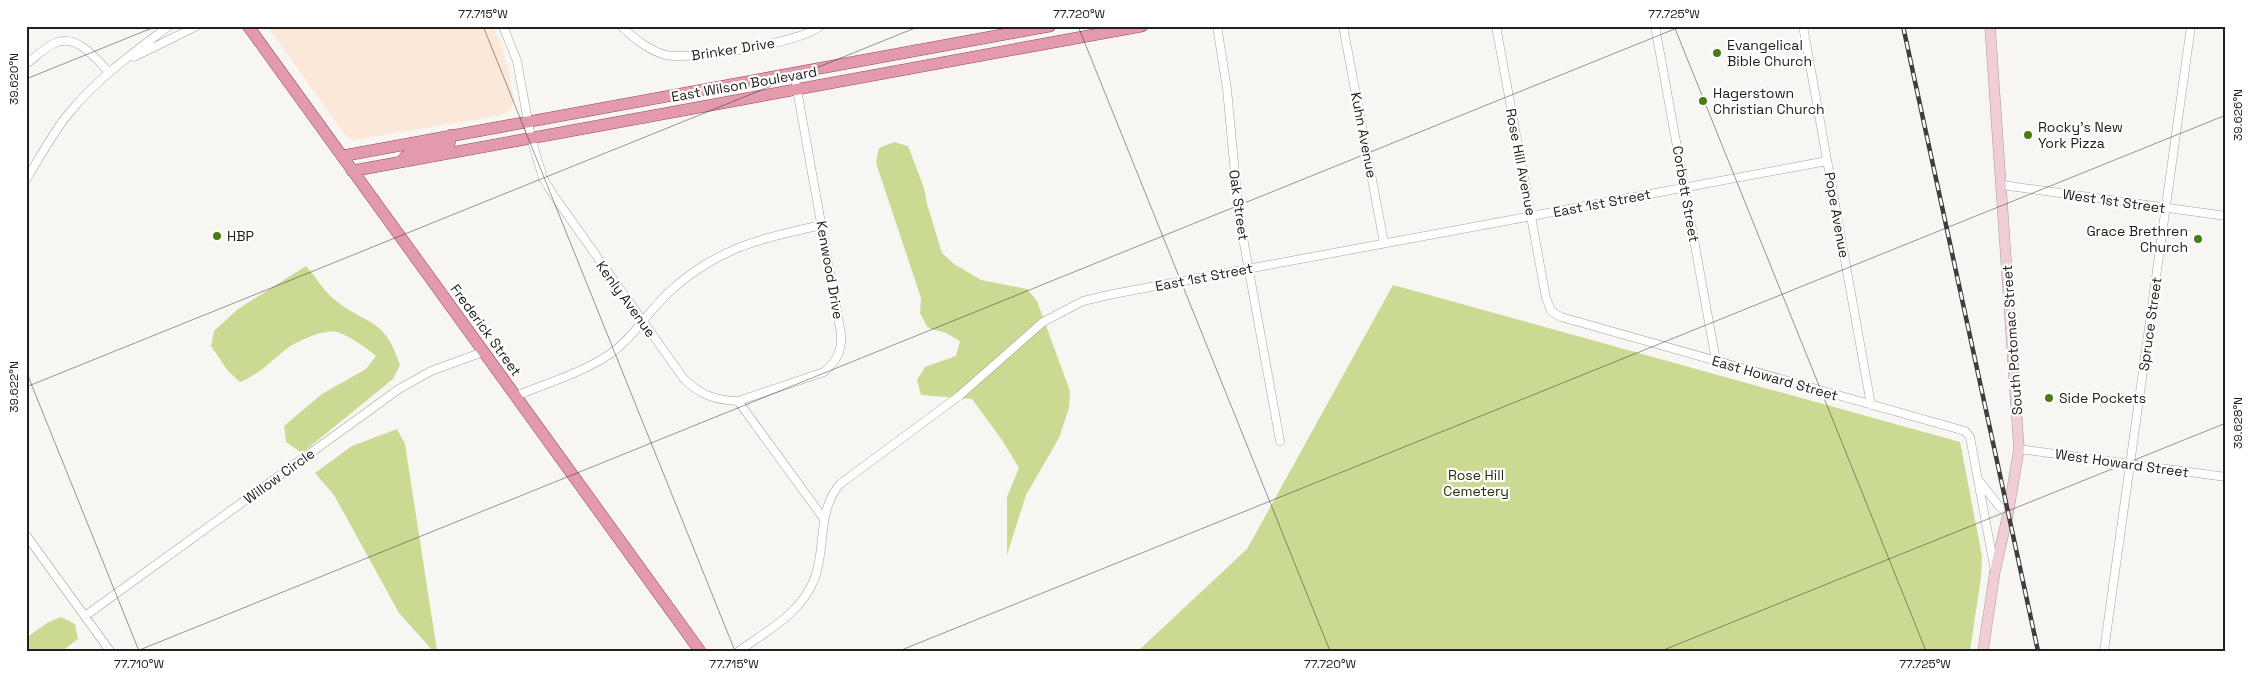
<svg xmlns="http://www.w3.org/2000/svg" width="2252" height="677" font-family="'Space Grotesk',sans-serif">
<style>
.commercial{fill:#fce8d9}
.green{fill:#cbda93}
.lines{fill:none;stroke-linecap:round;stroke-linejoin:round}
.minor-casing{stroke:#a3a29e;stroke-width:9}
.secondary-casing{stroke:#a3a29e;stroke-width:11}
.primary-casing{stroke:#934456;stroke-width:12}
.minor{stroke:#fff;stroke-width:8}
.secondary{stroke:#f1cdd5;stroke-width:10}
.primary{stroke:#e39aac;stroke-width:11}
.rail-casing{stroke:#3f3e3c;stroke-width:4.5}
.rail{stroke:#fff;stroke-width:2.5;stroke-dasharray:8;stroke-linecap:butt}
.ticks{fill:none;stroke:#20201e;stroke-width:1;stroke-opacity:0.45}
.poi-dot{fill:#477d11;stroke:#fff;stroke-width:2}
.labels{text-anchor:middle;stroke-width:4.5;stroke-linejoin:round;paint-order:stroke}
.poi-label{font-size:14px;fill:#20201e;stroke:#fff;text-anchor:start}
.street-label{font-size:14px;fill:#20201e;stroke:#fff}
.park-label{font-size:14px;fill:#272d08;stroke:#fff}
.neatline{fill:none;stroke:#20201e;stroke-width:2}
.ticks-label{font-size:12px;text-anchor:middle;fill:#20201e}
</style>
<rect width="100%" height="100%" fill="#f7f6f3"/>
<path class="commercial" d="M267,26H492L499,39L509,72L514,101L511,109L502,115L353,140L346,136Z"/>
<path class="green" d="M894,142L908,146L924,188L927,204L942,253L954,264L981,280L1027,289L1037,301L1070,391L1069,408L1059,438L1026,495L1007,555V497L1019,468L1002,440L972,399L921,395L917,380L925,367L956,356L960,341L946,333L928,328L920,313L921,298L876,163L879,148Z
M306,266C315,276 323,290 334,299C367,327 384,315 400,365L393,379L302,453L286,442L284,426L322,394L366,369L376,356C365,347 350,336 337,332C324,329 300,340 289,347C272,360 260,374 240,382L228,371L211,346L214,331L238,309Z
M1393,285L1960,442L1982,556L1981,577L1970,651H1138L1247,549Z
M397,429L405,444L437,651H433L399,613L334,495L315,473L352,446Z
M61,617L75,624L78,639L62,651H26V638L47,623Z"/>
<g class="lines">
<g class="minor-casing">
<path id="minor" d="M503,26L517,61L531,138L543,178L554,196L684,379C701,395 714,400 738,401L824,519
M621,26C634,38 649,51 666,55C693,60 801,43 820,26
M1217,26L1227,89L1239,216L1280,441
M1343,26L1384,243
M1496,26L1546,298L1551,311L1561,317L1965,431L1970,437L1994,566
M1655,26L1716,361
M1803,26L1871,405
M134,57L197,26
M26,64C36,57 44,48 55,43C77,33 96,59 109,72
M26,180C40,157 53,132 70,112C98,78 134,52 169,26
M2002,185L2226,216
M516,396C547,383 582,373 610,354C633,338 647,313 668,293C715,249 760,238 822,225
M738,401L824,372C837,361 842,351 841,334L794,73
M2019,449L2226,477
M1980,482L1999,506L2008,514
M26,535L110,651
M85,616L399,389L431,371L483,352
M739,651C767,631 801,613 814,580C827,548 816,512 840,484L959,396L1043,322L1083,301L1113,294L1827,161
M2104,651L2191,26"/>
</g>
<g class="secondary-casing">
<path id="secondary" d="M1983,651L1995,571L2008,514L2019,449L1990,26"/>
</g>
<g class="primary-casing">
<path id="primary" d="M248,26L700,651
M342,156L1050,26
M402,162C408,146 434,149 449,145L451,135
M352,171L1142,26"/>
</g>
<use href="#minor" class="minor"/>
<use href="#secondary" class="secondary"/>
<use href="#primary" class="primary"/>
<g class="rail-casing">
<path id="rail" d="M1903,26L2038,651"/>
</g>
<use href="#rail" class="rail"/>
</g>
<path class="ticks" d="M483,26L735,651M1078,26L1330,651M1674,26L1926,651M26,79L157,26M26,371L139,651M26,387L920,26M137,651L1682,26M899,651L2226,115M1661,651L2226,423"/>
<g class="poi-dot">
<circle cx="1717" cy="53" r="5"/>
<circle cx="1703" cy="101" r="5"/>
<circle cx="2028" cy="135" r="5"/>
<circle cx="217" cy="236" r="5"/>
<circle cx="2198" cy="239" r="5"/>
<circle cx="2049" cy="398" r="5"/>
</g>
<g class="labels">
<g class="poi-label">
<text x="1727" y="50">Evangelical<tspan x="1727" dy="16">Bible Church</tspan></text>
<text x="1713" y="98">Hagerstown<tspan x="1713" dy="16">Christian Church</tspan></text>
<text x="2038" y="132">Rocky's New<tspan x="2038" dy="16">York Pizza</tspan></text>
<text x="2188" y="236" text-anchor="end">Grace Brethren<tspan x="2188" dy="16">Church</tspan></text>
<text x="227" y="241">HBP</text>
<text x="2059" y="403">Side Pockets</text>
</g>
<g class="street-label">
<text transform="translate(733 49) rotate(-9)" y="5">Brinker Drive</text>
<text transform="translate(744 84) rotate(-10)" y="5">East Wilson Boulevard</text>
<text transform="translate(1364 135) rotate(79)" y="5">Kuhn Avenue</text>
<text transform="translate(1521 162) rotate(79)" y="5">Rose Hill Avenue</text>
<text transform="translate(1686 194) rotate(80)" y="5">Corbett Street</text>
<text transform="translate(2114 201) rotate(8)" y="5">West 1st Street</text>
<text transform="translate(1602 203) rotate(-11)" y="5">East 1st Street</text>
<text transform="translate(1239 205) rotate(82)" y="5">Oak Street</text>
<text transform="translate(1837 215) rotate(80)" y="5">Pope Avenue</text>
<text transform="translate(830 270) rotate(80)" y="5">Kenwood Drive</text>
<text transform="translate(1204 277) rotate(-11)" y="5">East 1st Street</text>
<text transform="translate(626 299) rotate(54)" y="5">Kenly Avenue</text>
<text transform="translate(2150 324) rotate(-82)" y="5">Spruce Street</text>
<text transform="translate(486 330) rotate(54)" y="5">Frederick Street</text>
<text transform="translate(2012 340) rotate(-94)" y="5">South Potomac Street</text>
<text transform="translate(1775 378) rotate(16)" y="5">East Howard Street</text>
<text transform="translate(2122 463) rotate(8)" y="5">West Howard Street</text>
<text transform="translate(279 476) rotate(-36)" y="5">Willow Circle</text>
</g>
<g class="park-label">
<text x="1476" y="480">Rose Hill<tspan x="1476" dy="16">Cemetery</tspan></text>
</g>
</g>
<rect width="2252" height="677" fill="none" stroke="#ffffff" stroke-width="55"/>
<rect x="28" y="28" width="2196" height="622" class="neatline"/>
<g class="ticks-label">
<text x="483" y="18">77.715°W</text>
<text x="1079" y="18">77.720°W</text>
<text x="1674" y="18">77.725°W</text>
<text transform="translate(14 79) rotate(-90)" y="4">39.620°N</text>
<text transform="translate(2238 115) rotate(-90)" y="4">39.626°N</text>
<text transform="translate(14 387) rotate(-90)" y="4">39.622°N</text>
<text transform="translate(2238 423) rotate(-90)" y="4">39.628°N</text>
<text x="139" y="668">77.710°W</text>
<text x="734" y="668">77.715°W</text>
<text x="1330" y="668">77.720°W</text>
<text x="1925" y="668">77.725°W</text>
</g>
</svg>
